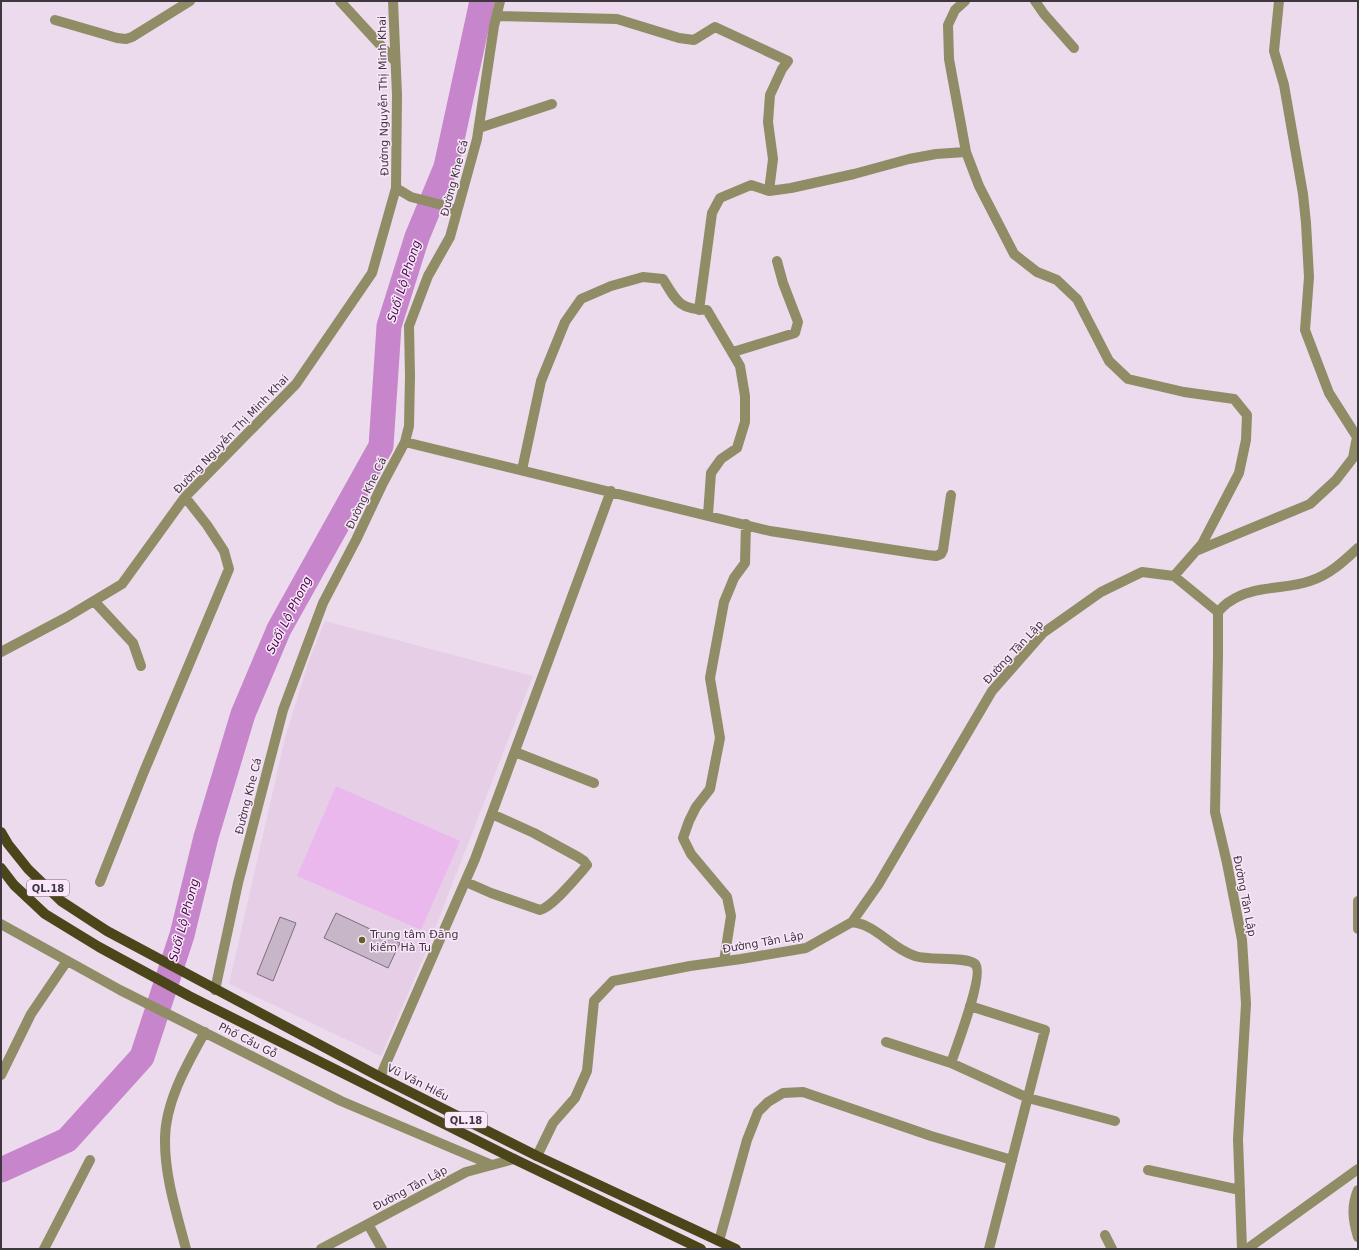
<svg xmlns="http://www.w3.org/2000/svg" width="1359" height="1250" font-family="'DejaVu Sans',sans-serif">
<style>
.built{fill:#e6cfe6}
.pitch{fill:#ebb8ee}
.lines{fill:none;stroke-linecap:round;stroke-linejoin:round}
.river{stroke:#c785cb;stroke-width:25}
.building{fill:#c7b6c8;stroke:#7c6d7c}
.minor{stroke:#908c65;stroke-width:10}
.major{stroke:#4b461a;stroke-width:10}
.poi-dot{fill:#645e2b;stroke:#fae8fa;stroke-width:1.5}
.labels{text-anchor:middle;stroke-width:3;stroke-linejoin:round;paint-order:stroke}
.shield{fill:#fae8fa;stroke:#766c76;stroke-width:1}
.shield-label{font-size:10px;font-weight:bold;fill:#3e373e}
.street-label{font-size:11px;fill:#3e373e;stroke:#fae8fa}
.poi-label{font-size:11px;fill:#3e373e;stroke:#fae8fa;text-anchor:start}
.water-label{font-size:12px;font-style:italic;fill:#440649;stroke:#fae8fa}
</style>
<rect width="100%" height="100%" fill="#ecdbed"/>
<path class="built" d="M325,621L533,676L426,952L381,1056L229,984L285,738L309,660Z"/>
<path class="pitch" d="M336,786L460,841L421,930L297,876Z"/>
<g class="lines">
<path class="river" d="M1,1170L67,1140L142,1057L182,935L206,837L243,714L279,629L381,446L389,326L417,237L446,167L482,1"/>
</g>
<path class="building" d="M336,913L400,943L388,968L324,938Z
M280,917L296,923L273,981L257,974Z"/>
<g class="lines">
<path class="minor" d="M340,1L395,61
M965,1L955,10L948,25L949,59L966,152L979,186L1014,254L1037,272L1057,280L1077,299L1109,361L1128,379L1184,392L1234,399L1247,415L1246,440L1239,473L1202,544L1174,576
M1035,1L1044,14L1074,48
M497,16L617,19L679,38L694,40L715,27L788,61L782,69L770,95L768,122L773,159L769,191L751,185L720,198L712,213L699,310
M55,20L117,38L126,39L132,37L190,1
M479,128L552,104
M396,188L411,197L442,205L457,211
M769,191L791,188L854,174L909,159L936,154L966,152
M733,352L795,333L798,322L783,283L777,261
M405,442L770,531L927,555L936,556L941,554L943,550L951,495
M522,470L541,381L565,322L581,299L611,286L643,277L663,279C677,302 679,309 707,310L740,366L745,396V422L737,448L721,459L711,473L708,515
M1196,551L1310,504L1336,480L1353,458L1357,437L1329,393L1305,330L1309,277L1306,223L1303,194L1284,85L1274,51L1279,1
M94,601L133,643L141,666
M1218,612C1221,609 1225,604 1229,602C1252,585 1284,590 1310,581C1329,575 1343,562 1358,548
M1,652L67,617L122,584L185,497L296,384L372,273L396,188L397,95L393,1
M515,752L594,783
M100,882L143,774L229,569L224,551L207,525L185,497
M466,882L491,893L540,910C552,907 574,880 583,870L587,865L584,861L578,857L534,833L492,814
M1358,901V929
M852,922C856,923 862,924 866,926C884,934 894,949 915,956C929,961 965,956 975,964C985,973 956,1048 951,1063
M1,924L120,990L341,1101L492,1165
M724,961L731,916L727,897L691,854L683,838L689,821L696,807L710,789L720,738L710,678L724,602L734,578L745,563L746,524
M215,990L238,883L283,710L323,603L356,540L382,485L405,442L409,426L410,376L409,326L428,276L450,237L477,139L494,26L500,1
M970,1006L1045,1030L989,1249
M886,1042L951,1063L1028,1098L1115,1121
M1,1075L31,1014L67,961
M380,1077L475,859L611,491
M537,1156L553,1123L575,1098L587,1071L594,1001L613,981L690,966L741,959L806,948L852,922L878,885L992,691L1043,633L1101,592L1142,572L1174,576L1218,612V655L1215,812L1227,863L1242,940L1246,1004L1238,1139L1242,1249
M1148,1170L1240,1190
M1358,1190C1351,1207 1353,1220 1358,1237
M368,1224L382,1249
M1105,1235L1112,1249
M719,1241L747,1140L758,1112L768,1102L783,1093L803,1092L931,1136L1012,1160
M44,1249L90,1160
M186,1249C177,1214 165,1178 165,1142C164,1104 187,1064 205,1032
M321,1249L466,1172L514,1159
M1247,1249L1358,1169"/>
<path class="major" d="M1,832L8,844L28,869L61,901L107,931L380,1077L537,1156L736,1249
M1,868L14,885L45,914L99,947L189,996L514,1159L701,1249"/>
</g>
<circle class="poi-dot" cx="362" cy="940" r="4"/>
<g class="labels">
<g class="shield">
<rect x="27" y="880" width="42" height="16" rx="3"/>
<rect x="445" y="1112" width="42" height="16" rx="3"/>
</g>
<g class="shield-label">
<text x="48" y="892">QL.18</text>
<text x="466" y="1124">QL.18</text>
</g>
<g class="street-label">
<text transform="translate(383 96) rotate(-91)" y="4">Đường Nguyễn Thị Minh Khai</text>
<text transform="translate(454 178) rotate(-75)" y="4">Đường Khe Cá</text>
<text transform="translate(231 434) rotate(-46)" y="4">Đường Nguyễn Thị Minh Khai</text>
<text transform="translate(366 493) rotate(-64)" y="4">Đường Khe Cá</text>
<text transform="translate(1013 652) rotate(-47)" y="4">Đường Tân Lập</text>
<text transform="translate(248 796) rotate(-76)" y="4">Đường Khe Cá</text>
<text transform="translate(1245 896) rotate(79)" y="4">Đường Tân Lập</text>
<text transform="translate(763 942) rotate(-10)" y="4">Đường Tân Lập</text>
<text transform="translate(248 1040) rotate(27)" y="4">Phố Cầu Gỗ</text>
<text transform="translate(418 1082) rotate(27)" y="4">Vũ Văn Hiếu</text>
<text transform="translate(410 1188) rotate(-28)" y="4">Đường Tân Lập</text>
</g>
<g class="poi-label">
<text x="370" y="938">Trung tâm Đăng<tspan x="370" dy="13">kiểm Hà Tu</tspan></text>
</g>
<g class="water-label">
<text transform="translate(404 281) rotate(-72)" y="4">Suối Lộ Phong</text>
<text transform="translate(289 615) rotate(-63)" y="4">Suối Lộ Phong</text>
<text transform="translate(184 920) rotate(-75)" y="4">Suối Lộ Phong</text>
</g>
</g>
<rect width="1359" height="1250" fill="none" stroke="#3e373e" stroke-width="4"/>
</svg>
